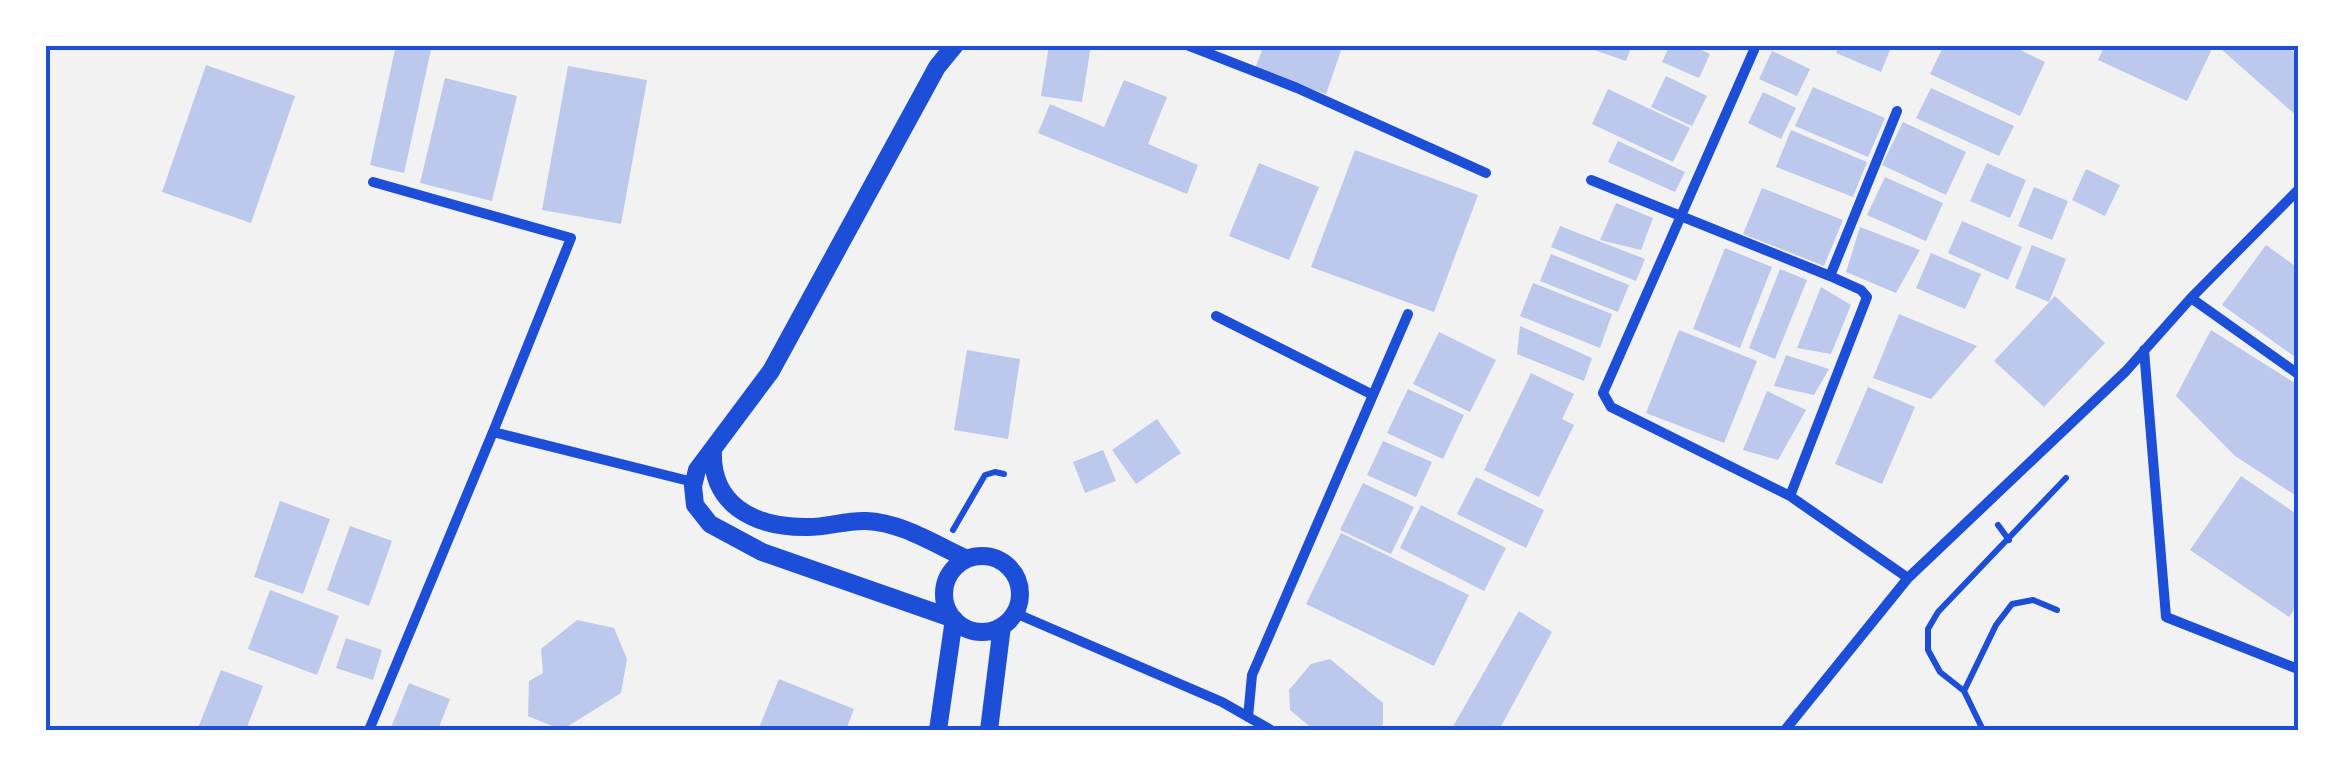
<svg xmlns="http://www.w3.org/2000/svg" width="2343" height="775" font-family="'Titillium Web',sans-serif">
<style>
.building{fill:#bdc9ec}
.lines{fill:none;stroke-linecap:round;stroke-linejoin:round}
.path{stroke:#1d4ed8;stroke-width:6}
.minor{stroke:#1d4ed8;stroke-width:10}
.tertiary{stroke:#1d4ed8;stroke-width:18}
.neatline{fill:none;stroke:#1d4ed8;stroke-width:4}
</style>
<rect width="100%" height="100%" fill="#f2f2f2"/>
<path class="building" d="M396,45H432L404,173L370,165Z
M1049,45H1091L1082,102L1041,96Z
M1264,45H1343L1326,94L1255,69Z
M1580,45H1632L1626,61Z
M1670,45H1691L1710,54L1699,78L1662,62Z
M1839,45H1892L1881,72L1836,53Z
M1944,45H2010L2045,62L2020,116L1930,74Z
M2105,45H2197L2211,51L2187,101L2098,60Z
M2223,45H2286L2298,56V117L2220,48Z
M1772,51L1810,69L1797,96L1759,79Z
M206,65L295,96L251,223L162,192Z
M568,66L647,80L621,224L542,210Z
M1666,76L1707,96L1692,126L1651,107Z
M445,78L517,96L492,201L420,183Z
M1124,80L1167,97L1148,144L1198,165L1187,194L1038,133L1050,104L1104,127Z
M1813,87L1885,118L1868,157L1795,126Z
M1931,88L2014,126L1999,156L1916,118Z
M1608,89L1690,128L1673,162L1592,124Z
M1763,92L1796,108L1781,139L1748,123Z
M1903,122L1966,152L1946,195L1882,165Z
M1791,130L1867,162L1853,197L1776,167Z
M1618,141L1685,172L1675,192L1608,162Z
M1355,150L1478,195L1434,312L1311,267Z
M1259,163L1319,187L1289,260L1229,236Z
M1987,163L2026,180L2010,218L1970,201Z
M2086,169L2120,185L2105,216L2072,200Z
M1885,177L1943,203L1926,241L1867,215Z
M2034,187L2068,201L2052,240L2018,226Z
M1762,188L1843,220L1824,266L1743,234Z
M1616,203L1653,218L1641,250L1600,240Z
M1962,221L2022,247L2008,280L1948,253Z
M1560,226L1645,259L1636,281L1551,247Z
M1860,227L1920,250L1896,293L1846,272Z
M2032,245L2066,259L2049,302L2015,288Z
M2266,245L2298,268V359L2222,305Z
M1725,248L1772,267L1740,348L1693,329Z
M1931,253L1981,274L1965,309L1916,288Z
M1551,254L1629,285L1618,312L1540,281Z
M1780,269L1807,280L1775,359L1749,348Z
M1533,283L1612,314L1600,348L1520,316Z
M1821,287L1851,305L1831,354L1797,348Z
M2055,296L2105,343L2044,407L1994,361Z
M1899,314L1977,346L1931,399L1873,378Z
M1520,326L1592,358L1584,381L1517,354Z
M1679,330L1757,361L1724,443L1646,413Z
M2211,330L2298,385V497L2235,456L2176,396Z
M1439,332L1496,360L1470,412L1413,384Z
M967,350L1020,359L1008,439L954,430Z
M1786,355L1829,369L1814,395L1774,386Z
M1531,373L1574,394L1562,419L1574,425L1539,497L1484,470Z
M1868,387L1915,407L1882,484L1835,464Z
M1408,389L1464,415L1443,459L1387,433Z
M1767,391L1806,410L1778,460L1743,450Z
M1157,419L1181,453L1136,484L1112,450Z
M1383,441L1432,462L1416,497L1367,475Z
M1103,450L1116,481L1085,493L1073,462Z
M2241,476L2298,515V604L2289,617L2190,550Z
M1476,477L1544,510L1526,548L1457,514Z
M1363,483L1414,507L1391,554L1340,530Z
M280,501L330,519L303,594L254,577Z
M1421,505L1506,548L1484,591L1400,548Z
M350,526L392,541L369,606L327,590Z
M1341,533L1469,595L1434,666L1306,604Z
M270,590L339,616L317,675L248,649Z
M1519,611L1552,632L1499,730H1451Z
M577,620L614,628L627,659L621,693L562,730L528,716L529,681L543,673L541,649Z
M346,638L382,650L373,680L336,668Z
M1330,659L1383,703V724L1378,730H1314L1290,710L1289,690L1311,664Z
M221,670L263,686L246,730L198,728Z
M779,679L854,709L846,730H758Z
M409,683L450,699L438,730H390Z"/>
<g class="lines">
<path class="path" d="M1998,525L2009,540
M953,530L985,475L995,472L1004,474
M1964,691L1996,625L2012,604L2033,600L2057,610
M1983,730L1964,691L1940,672L1928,650V629L1938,612L2066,478"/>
<path class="minor" d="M1187,45L1297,88L1486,173
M1754,50L1603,393L1611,407L1790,496L1908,578
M1591,180L1830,276L1861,290L1867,297L1790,496
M373,182L571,238L493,432
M1830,276L1897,111
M2191,298L2298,374
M1216,316L1373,395
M2144,350L2166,617L2298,669
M1015,613L1222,702L1271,730
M1248,717L1252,675L1408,314
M369,730L493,432L693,482
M1785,730L1908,578L2126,371L2191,298L2298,190"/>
<path class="tertiary" d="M713,449C710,504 753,527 805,527C825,528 846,520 866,521C901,522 936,545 967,559
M944 594a38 38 0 1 1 76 0a38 38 0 1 1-76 0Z
M938,730L954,619L762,552L710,524L695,505L693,486L697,470L771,371L937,67L955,45
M989,730L1002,626"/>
</g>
<rect width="2343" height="775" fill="none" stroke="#ffffff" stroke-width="95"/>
<rect x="48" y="48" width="2248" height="680" class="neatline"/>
</svg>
